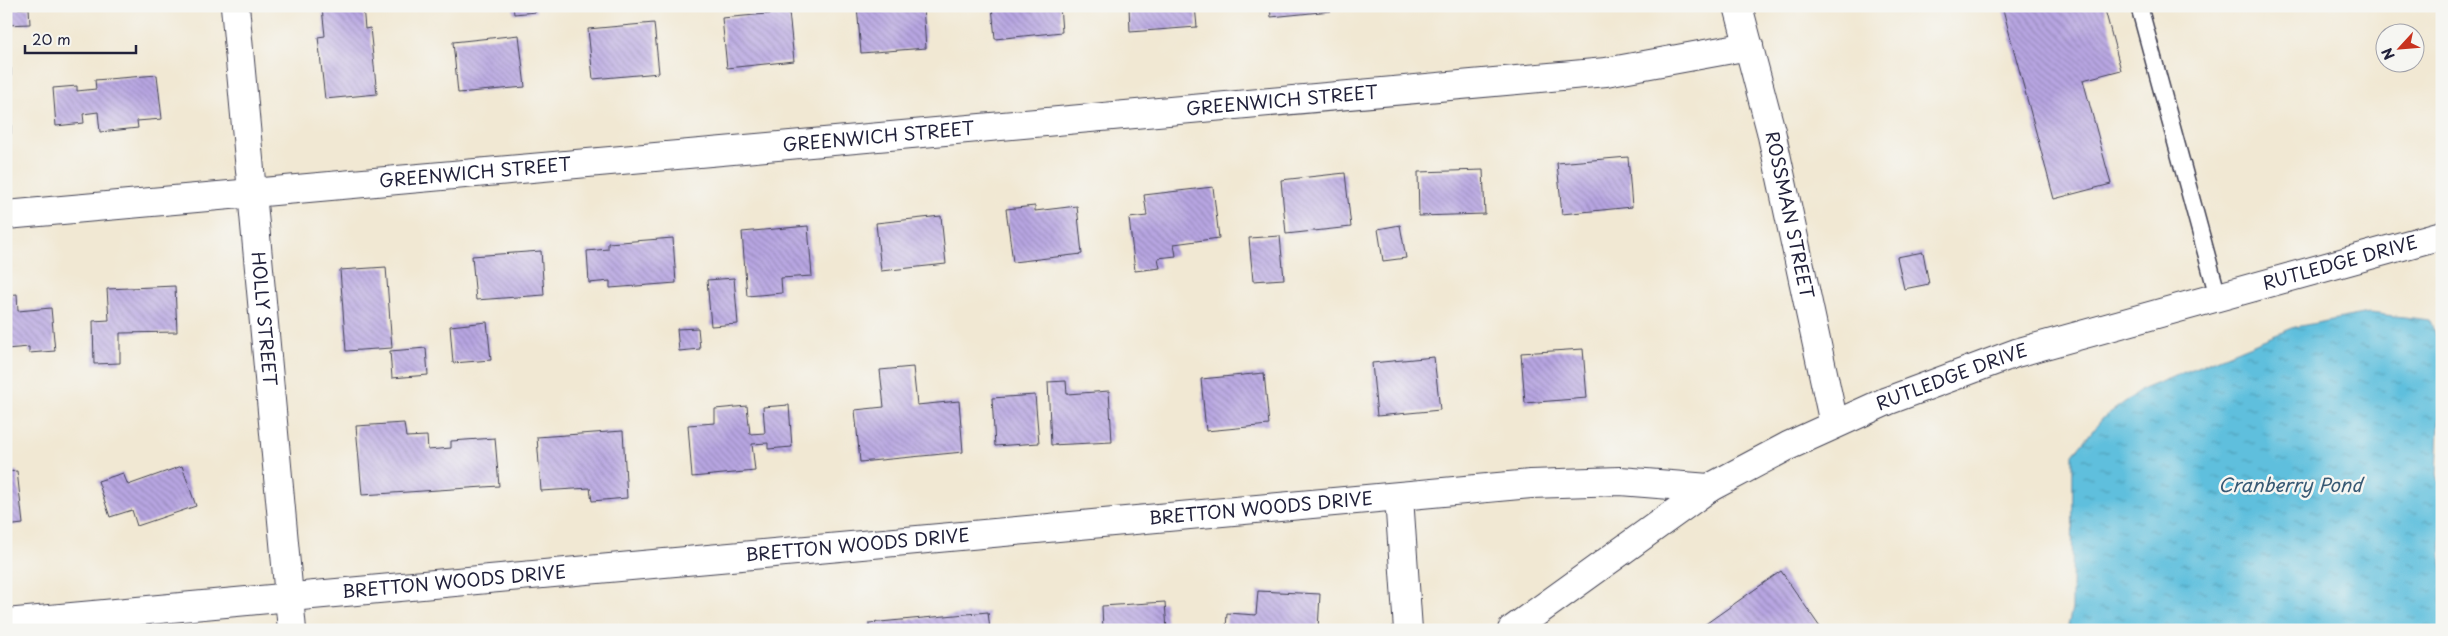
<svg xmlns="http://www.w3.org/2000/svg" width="2448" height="636" font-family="'Playpen Sans',sans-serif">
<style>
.water{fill:url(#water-ripples);stroke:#40708c}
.building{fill:url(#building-back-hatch)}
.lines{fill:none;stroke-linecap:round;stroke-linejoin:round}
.lane-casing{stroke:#414052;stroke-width:19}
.street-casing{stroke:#414052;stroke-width:30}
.lane{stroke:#fff;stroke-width:16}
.street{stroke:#fff;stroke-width:28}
.labels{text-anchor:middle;stroke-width:5;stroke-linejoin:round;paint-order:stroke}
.street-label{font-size:18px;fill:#22223b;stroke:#f6f6f2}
.water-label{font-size:19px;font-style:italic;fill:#375974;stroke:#f6f6f2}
</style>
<defs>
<pattern id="water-ripples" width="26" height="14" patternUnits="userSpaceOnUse" patternTransform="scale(1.25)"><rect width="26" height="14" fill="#5fbfdd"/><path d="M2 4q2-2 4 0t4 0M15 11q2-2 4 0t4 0" fill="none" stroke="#4e9bb4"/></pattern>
<pattern id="building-back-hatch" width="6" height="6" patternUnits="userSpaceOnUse" patternTransform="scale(1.25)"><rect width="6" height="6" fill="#b8a6e2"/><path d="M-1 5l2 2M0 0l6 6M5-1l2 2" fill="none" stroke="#9587b8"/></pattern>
</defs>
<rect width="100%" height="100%" fill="#f6f6f2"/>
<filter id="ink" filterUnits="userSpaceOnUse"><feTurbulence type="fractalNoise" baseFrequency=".02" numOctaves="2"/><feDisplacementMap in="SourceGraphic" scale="10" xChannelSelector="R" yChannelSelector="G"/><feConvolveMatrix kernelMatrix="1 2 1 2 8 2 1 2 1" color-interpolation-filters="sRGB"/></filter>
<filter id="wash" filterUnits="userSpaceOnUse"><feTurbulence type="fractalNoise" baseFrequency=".0096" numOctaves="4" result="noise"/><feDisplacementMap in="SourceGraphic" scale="20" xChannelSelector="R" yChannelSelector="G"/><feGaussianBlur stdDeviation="1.12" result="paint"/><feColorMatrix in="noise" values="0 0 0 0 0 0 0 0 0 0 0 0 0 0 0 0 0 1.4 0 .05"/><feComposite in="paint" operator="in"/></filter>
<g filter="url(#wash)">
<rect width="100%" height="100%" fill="#f1e8d3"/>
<path class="water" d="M2369,313L2430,320L2442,356L2437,474L2442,493V630H2067L2072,609L2073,454L2104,417L2143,389L2295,327Z"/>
<g id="blocks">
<path class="building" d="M341,6H363L365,29L370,28L377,94L325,99L318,37L325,36L322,8Z
M513,6H535L536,12L514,14Z
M857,6H923L926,48L861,53Z
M992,6H1060L1062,32L995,39Z
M1129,6H1195L1197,27L1130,32Z
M1270,6H1330L1331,11L1271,17Z
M2002,6H2104L2121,70L2083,80L2111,184L2054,199Z
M29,8L30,24L6,25V9Z
M789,12L794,61L727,68L722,18Z
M654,23L659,73L593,79L588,29Z
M519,35L525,87L458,93L453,42Z
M6,68H11V134H6Z
M157,75L162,119L137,121L138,128L100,132L98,112L83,114L84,123L56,126L53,88L77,86V91L96,89L95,80Z
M1628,157L1632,207L1562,214L1557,163Z
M1483,170L1485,214L1419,216L1418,172Z
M1345,173L1351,227L1286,234L1281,180Z
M1213,187L1219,238L1174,244L1176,256L1158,258L1160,268L1135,271L1129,218L1147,216L1144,195Z
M1035,206V211L1077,206L1082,254L1013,262L1006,209Z
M941,216L946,264L881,271L876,223Z
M1400,225L1406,258L1383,261L1378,229Z
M808,226L812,276L781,278L782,293L747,296L742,232Z
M1280,236L1284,279L1253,281L1249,238Z
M673,238L676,283L610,288V281L589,283L587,251L608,249V243Z
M541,251L544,295L476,300L472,256Z
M1923,252L1929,284L1904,289L1897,257Z
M386,267L392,348L346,351L340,270Z
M734,278L738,324L711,326L707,280Z
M175,286L177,332L120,333V363L94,364L93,321L109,320L107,289Z
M17,294L18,311L51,308L55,351L29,353V347L6,349V295Z
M487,322L491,360L453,363L450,326Z
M698,328L700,349L679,351L677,329Z
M426,348L428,375L392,378L390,351Z
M1583,349L1587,398L1525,403L1521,353Z
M1434,357L1440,410L1377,416L1372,363Z
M913,367L917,405L959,401L963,452L860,462L855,410L884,407L880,370Z
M1264,373L1269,425L1206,431L1201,379Z
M1066,381L1067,394L1109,391L1112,442L1051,445L1048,382Z
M1035,395L1039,443L995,446L992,398Z
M789,405L792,447L768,449V443L752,444L755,471L692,477L688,425L715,423V409L747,406L750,434L765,433L763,407Z
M404,423L406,437L427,436L428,450L451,448V441L495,438L499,486L362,495L356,426Z
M623,431L627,498L592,501L590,488L541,491L537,437Z
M182,466L196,506L137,526L132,510L110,517L98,481L123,473L128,485Z
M17,471L23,524L6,526V472Z
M1781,571L1822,630H1697Z
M1258,591L1320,594L1318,630H1226L1227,613L1256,615Z
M1165,602L1167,630H1103L1102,606Z
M988,612L990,630H869V623Z"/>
</g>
</g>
<g filter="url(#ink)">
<use href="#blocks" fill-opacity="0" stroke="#414052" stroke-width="1"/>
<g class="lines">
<g class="lane-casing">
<path id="lane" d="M2139,6L2218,297"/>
</g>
<g class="street-casing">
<g id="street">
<path id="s1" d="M235,6L292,630"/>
<path id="s2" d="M1738,6L1771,131L1834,424"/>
<path id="s3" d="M6,215L1606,72L1749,46"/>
<path d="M1399,497L1408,630"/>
<path id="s4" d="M6,623L1531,484L1620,481L1709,488"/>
<path id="s5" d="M1512,630L1709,488L1788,446L1887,401L2016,353L2442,235"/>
</g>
</g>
<use href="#lane" class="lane"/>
<use href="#street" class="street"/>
</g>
</g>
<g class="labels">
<g class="street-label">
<text dy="6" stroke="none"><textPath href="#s3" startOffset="1281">GREENWICH STREET</textPath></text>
<text dy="6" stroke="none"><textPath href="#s3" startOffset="876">GREENWICH STREET</textPath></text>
<text dy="6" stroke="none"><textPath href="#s3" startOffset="471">GREENWICH STREET</textPath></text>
<text dy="6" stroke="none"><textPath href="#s2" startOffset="215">ROSSMAN STREET</textPath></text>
<text dy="6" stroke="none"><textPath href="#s5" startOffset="915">RUTLEDGE DRIVE</textPath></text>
<text dy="6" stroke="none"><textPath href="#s1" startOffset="314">HOLLY STREET</textPath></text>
<text dy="6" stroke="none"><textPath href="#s5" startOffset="510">RUTLEDGE DRIVE</textPath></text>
<text dy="6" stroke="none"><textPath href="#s4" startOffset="1260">BRETTON WOODS DRIVE</textPath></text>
<text dy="6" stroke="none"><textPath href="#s4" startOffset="855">BRETTON WOODS DRIVE</textPath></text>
<text dy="6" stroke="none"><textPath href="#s4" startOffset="450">BRETTON WOODS DRIVE</textPath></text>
</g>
<g class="water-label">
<text x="2290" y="492">Cranberry Pond</text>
</g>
</g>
<rect width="2448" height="636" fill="none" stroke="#f6f6f2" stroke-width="25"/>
<g transform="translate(2400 48) rotate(244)"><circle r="24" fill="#f6f6f2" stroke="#a1a1a9"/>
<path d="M0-4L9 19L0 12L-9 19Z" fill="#c8321e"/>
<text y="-8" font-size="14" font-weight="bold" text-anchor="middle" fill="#22223b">N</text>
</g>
<path d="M25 45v8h111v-8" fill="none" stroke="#22223b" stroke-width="2.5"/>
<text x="32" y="45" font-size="15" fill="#22223b" stroke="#f6f6f2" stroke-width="4" paint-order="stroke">20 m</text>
</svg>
